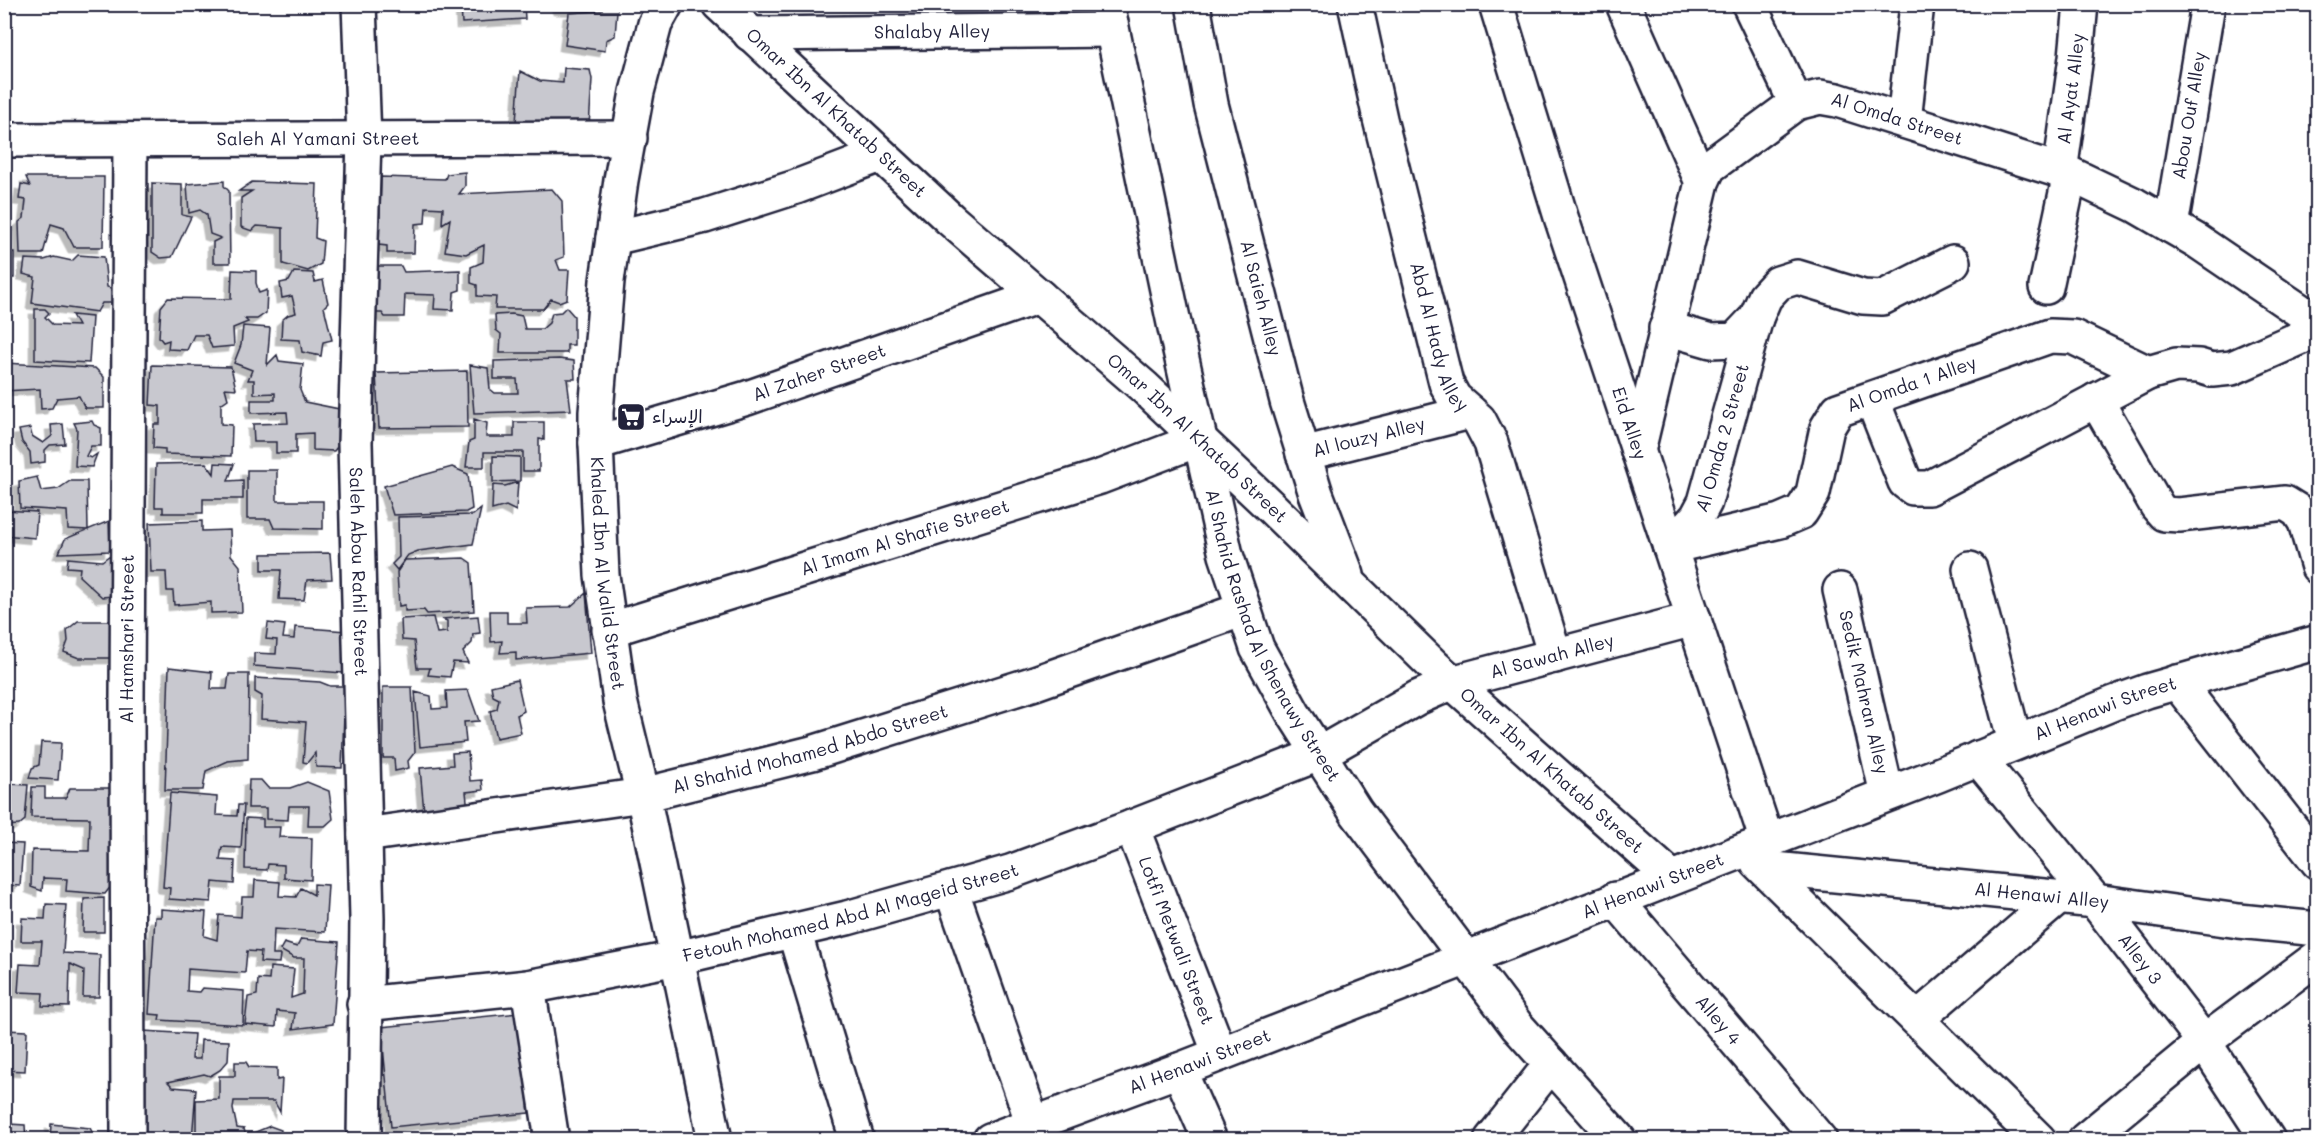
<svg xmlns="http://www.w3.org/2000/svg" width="2322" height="1144" font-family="Mali,'Playpen Sans Arabic',sans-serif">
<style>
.building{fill:#c8c8cf;stroke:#22223b;stroke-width:1.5;filter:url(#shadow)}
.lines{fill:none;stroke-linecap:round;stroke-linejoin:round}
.street-casing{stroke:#22223b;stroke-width:38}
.street{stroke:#fff;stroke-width:33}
.labels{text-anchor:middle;stroke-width:4.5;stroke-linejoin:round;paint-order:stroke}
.street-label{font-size:18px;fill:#22223b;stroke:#fff}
.poi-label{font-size:18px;fill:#22223b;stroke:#fff;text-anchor:start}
</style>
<defs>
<filter id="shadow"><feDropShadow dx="-5.5" dy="5.5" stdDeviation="0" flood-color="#0004"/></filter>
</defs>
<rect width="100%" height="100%" fill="#fff"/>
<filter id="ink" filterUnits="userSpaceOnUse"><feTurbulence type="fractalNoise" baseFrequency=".0167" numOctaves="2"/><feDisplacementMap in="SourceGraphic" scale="12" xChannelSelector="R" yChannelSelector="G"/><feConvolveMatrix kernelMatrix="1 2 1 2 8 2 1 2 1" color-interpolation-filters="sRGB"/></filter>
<g filter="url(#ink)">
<path class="building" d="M461,4H524L525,19L462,23Z
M557,4H600V7L590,10L559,9Z
M600,11H617L615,36L606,40L605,51L565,45L569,13Z
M564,68L590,70L592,79L589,127L516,122L520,71L540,81L563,83Z
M465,172V186L459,194L552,189L562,201L564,257L556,260L560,270H569L567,299L559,302L551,299L543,309H495L496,297L477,296V285L471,283V267L483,262L484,245L466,254L445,251L450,219L442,224L443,208L426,207L425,223L415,224L414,253H387V246L379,245L381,177L445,179L447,174Z
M26,177H104L103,247H74L64,228L51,224L43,254H20L19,222L24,218L26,200L19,199L21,184L30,186Z
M224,181V186L229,191L230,263H213V242L221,238L210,234L207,215L200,210L189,213L187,184Z
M252,182L317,184L315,238L323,241L321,264L308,271L283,264V228L257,226L252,231L241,227V198L252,191H239Z
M152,183L182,184V215L191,217L172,257L161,258L152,252Z
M4,252H14V278H4Z
M78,255L104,257L107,287L114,289L113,303H102L97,312L32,303L35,277L23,274L25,259L44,260L54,257L72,261Z
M375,266H401L404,272L460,270V290L454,292L453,310L434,309L435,295L405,294L404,317H385L382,313H375Z
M232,270L256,271V283L259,293L267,290L266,313L257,319H245L248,322L233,328L234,346L212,348L207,335H194L187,350L168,349L169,340L163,342L159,337L161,307L168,298L231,299Z
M294,272L313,273L315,282L323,280L328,303L324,307L332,340L323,342L321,356L302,352L300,340L281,339L282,320L288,315L296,313L292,296L282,298L280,283L289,281Z
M566,307L574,316V345H567V353H500L501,334L496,330L495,315L512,314L522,316L525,329H542L549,323L552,313L561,312Z
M35,309H45L49,313L45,317L53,325L78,326L72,315L92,317L89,363L35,360Z
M243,326L270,328L267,365L277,355L279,361L303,364L300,390L305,402L339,409L343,439L334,451L313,450V433L296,434V453H276V442H254L253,424L288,423L287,412L251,413V400H275V393L254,394V380H248L252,370L234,363L241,345Z
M559,359L574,361L575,379H567L571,410L474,413L470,365L488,368L490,389L495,393H518L517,379H494V361Z
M4,363L95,368L104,377V408H85L79,396L57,398L52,408L41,409L40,389L4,391Z
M152,365L231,367L236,389L225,388L228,399L221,404V424L232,425L231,456L165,454V449L153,448L154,424H160V406L150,405Z
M467,371L468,427L379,428L376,373Z
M474,419L487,423L486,437H514V422H544V440L539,439V471H523V452H484V467H466L469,442L474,440Z
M92,421L94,425L101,428V446H91L86,456L91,458L97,454L92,467L75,466L77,429L74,423Z
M63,424L65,444L50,445L45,450V462L31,464L30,452L22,442L19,430L30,428L32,436L43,443L52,436L51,425Z
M493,456L520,457V481L493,482Z
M206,463L214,474L215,463L234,464L228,481L243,480V499H203V513H163V507H155L156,464Z
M452,467L468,474L472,509L466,512L393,515L384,486Z
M247,470H277V501H323V529L274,528L270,519H247Z
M37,477L41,491L58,489L70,481H87L88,530L68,529L67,511L20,508L19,481Z
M518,482L516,511L506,506L492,510L493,485L505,486Z
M481,509L473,544L418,551L408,555L397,570L392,564L399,557L398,517L473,515Z
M4,510L37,512L35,538L4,535Z
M109,521L110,551L59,553L65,539Z
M202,521V531L230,530L231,555L240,566L242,612L211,613V602L174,605L173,591H167L166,572H151L149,523Z
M330,553L332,579L307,580L304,600L279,599L281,570H262V554Z
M110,555L121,559L113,596L102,597L79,576L80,568L67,567L68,558L102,561Z
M464,558L471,563L474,611L427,614L424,610L405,611V605L399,606L397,572L405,560Z
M586,593L591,653L516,660V652L500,653L502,641L491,642L490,611H507V623H527L526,608L570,607Z
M478,616L480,633L473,634L472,643L463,652L468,663L453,662L450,677L428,675L430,668H417L414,641L402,640L401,619L433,617L437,633L447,632V621L442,619Z
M78,621H123L122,658H79L64,652L68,641L67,630Z
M268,623L285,625L283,638L294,639L295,627L346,631L343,673L254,666V653L276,654L277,640L266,639Z
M169,667L212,672L211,689H227L229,674H249L248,759L228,761L206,771L203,790H165Z
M255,678L320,682L330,686H345L342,768L316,767L315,753L307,763L303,762L306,722L261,719L262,696L255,692Z
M517,680L524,711L517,715L521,733L496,738L490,711L497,709L499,699L493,696L491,686Z
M383,687H412L415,752L408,761L409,768L395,771L394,758H383Z
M468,690L479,721L464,722L466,742L420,747L415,692L431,696L432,709L447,708L446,691Z
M4,708L10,710L8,782H4Z
M41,742L61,743L58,780L29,778L32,768L39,765Z
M468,752L470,781L482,780L483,790L466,792L469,819L425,823L420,768L453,765L452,753Z
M249,780H261L268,788H290L307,782L329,791L333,819L325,826H308L309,806H289L288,820L266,819V808H248Z
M9,784L28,785L25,820L19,825L4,826V799H8Z
M32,787H45V798H66L70,788H110V799L116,804L114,882L105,894L66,891L67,879L43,878L42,891L31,887L32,850L89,851L90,818L31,817Z
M170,793L217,797L216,815L237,816L238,805H244L241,848L222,847L220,860L235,861L234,884L213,882L211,902L169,899L170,888L163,887Z
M246,818L263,819V827H280L279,837L312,838L311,880L284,878V865L268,864L267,870L245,869Z
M4,843L23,844L20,886L4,885Z
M255,880L280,882L279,896L296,897L301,888L314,895V884L328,885L325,932L274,929L273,955H280L279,963L260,962L261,952L247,951L245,973L188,969L187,991L199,992L202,988L244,991L243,1025L159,1020L160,1015L149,1014L155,917H161V909L206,912L204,936L217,940L219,915L241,917L242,897H254Z
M104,898V932H83L84,899Z
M46,904L66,905L63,953L100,955L99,997H83L84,970L70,964L69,1007L42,1006L43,993L18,992L20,964L40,965L42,941H21L22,918L45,919Z
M301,939L339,942L333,1024L293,1029L295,1013L277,1011L276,1027L245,1024L248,997L257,995L258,979L269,980L270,967L294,969L291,998L303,994L304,958H294L280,950L284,943L297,947Z
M519,1013L529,1113L391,1127L381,1027Z
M4,1030L27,1031L25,1071L4,1070Z
M143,1031L194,1034L192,1059H200L201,1040L229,1041L228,1061L220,1070L210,1076L204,1074L168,1082L173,1087L196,1089L192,1140H136Z
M235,1062H246L249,1067L277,1068V1080L282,1079L280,1112L274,1101H234L233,1109L237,1128L244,1129L246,1136L270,1126L281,1130L280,1140H196V1100L219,1099V1076H235Z
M9,1124L25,1125L26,1140H10Z
M51,1124L90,1128L96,1140H50Z"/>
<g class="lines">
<g class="street-casing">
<g id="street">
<path id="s1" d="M359,4L364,139L355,443L367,919L364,1140"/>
<path id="s2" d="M666,4L655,24L637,92L621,180L607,281L596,412V443L602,575L620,701L643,795L715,1140"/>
<path id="s3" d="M719,4L951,220L1144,387L1272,508L1435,667L1671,877"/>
<path id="s4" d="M1107,4L1175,328L1226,555L1257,648L1293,713L1356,812L1517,1026L1619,1140"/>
<path id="s5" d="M1193,4L1211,104L1287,401L1316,494L1347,575"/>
<path id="s6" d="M1355,4L1380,119L1446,383L1454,398L1479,420L1491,443L1555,656"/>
<path id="s7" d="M1496,4L1561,217L1767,841"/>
<path d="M1623,4L1702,182"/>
<path d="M1749,4L1796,103"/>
<path id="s8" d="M750,34L1112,30"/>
<path d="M1904,121L1917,4"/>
<path id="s9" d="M4,140L630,138"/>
<path id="s10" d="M2060,172L2076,57L2081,4"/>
<path id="s11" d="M2171,226L2208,4"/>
<path d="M613,238L705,216L796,187L880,155"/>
<path d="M2046,287L2070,174"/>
<path d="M1666,328L1711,341L1735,340L1756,318L1765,297L1778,283L1797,277L1863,297L1882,298L1953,262"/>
<path d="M1872,399L1905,482L1913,488H1929L2148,373L2176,365L2199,366L2212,370L2232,368L2318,330"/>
<path d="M2096,400L2157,506L2164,514L2179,515L2285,503L2298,511L2305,522L2318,567"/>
<path id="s12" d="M596,443L747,398L1039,296"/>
<path id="s13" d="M1638,451L1702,182L1709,167L1796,103L1820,97L1837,100L2070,174L2135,205L2197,241L2315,321"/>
<path id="s14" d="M1303,454L1470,412"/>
<path id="s15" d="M1670,547L1780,521L1801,512L1813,493L1827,428L1838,410L2050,336L2073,337L2148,373"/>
<path id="s16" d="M1670,547L1697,517L1705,502L1756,318"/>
<path d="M1970,569L2015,742"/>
<path id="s17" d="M1840,590L1887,794"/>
<path id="s18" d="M609,630L1100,477L1200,439"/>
<path d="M2177,682L2318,862"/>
<path id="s19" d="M1978,758L2095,901L2204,1042L2268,1140"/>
<path id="s20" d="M1132,827L1220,1054"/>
<path id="s21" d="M365,835L643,795L812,753L1035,683L1244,609"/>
<path d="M1758,863L2039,1140"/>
<path id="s22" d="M1764,868L2095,901L2239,921L2318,929"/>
<path d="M951,889L1033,1124"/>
<path id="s23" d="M1615,899L1820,1140"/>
<path d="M794,931L857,1140"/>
<path d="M528,987L552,1140"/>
<path id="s24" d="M364,1004L528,987L677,958L847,918L1010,872L1132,827L1319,754L1417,698L1451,683L1694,619"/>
<path d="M1917,1019L2058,898"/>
<path d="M1179,1070L1210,1140"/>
<path id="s25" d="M128,1140L127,698L130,140"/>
<path id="s26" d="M990,1140L1179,1070L1938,775L2114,703L2147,691L2318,642"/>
<path d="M1491,1140L1551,1064"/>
<path d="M2085,1140L2204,1042L2318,957"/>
</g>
</g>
<use href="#street" class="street"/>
</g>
</g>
<defs>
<g id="supermarket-square" transform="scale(1.5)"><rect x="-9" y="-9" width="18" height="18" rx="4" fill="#22223b" stroke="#fff"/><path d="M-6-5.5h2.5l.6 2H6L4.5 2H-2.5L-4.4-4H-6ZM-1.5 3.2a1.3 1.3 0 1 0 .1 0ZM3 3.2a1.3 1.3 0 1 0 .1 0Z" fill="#fff"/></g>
</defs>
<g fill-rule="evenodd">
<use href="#supermarket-square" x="631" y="417"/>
</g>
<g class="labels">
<g class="street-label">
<text dy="6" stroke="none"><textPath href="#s8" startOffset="182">Shalaby Alley</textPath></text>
<text dy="6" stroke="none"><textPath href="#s10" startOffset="84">Al Ayat Alley</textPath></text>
<text dy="6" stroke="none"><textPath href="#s3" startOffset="160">Omar Ibn Al Khatab Street</textPath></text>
<text dy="6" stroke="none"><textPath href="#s11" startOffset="112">Abou Ouf Alley</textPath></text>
<text dy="6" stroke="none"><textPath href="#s13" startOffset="506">Al Omda Street</textPath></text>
<text dy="6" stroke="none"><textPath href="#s9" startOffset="314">Saleh Al Yamani Street</textPath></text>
<text dy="6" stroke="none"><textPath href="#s5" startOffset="302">Al Saieh Alley</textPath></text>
<text dy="6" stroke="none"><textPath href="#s6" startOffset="344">Abd Al Hady Alley</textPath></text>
<text dy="6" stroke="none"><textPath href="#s12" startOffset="234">Al Zaher Street</textPath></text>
<text dy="6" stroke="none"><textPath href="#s15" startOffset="324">Al Omda 1 Alley</textPath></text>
<text dy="6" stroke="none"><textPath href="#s7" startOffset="440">Eid Alley</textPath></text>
<text dy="6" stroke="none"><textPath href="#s14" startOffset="68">Al louzy Alley</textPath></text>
<text dy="6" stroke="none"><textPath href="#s16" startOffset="124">Al Omda 2 Street</textPath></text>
<text dy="6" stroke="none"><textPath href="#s3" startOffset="646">Omar Ibn Al Khatab Street</textPath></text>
<text dy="6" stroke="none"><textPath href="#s18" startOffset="310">Al Imam Al Shafie Street</textPath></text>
<text dy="6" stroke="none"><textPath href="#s1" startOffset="568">Saleh Abou Rahil Street</textPath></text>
<text dy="6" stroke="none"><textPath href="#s2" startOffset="578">Khaled Ibn Al Walid Street</textPath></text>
<text dy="6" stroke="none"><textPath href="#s4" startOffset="656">Al Shahid Rashad Al Shenawy Street</textPath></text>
<text dy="6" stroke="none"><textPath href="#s25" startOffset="501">Al Hamshari Street</textPath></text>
<text dy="6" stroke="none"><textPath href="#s24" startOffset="1246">Al Sawah Alley</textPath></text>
<text dy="6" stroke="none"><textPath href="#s17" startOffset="105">Sedik Mahran Alley</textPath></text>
<text dy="6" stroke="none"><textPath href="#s26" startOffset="1196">Al Henawi Street</textPath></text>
<text dy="6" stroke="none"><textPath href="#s21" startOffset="454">Al Shahid Mohamed Abdo Street</textPath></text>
<text dy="6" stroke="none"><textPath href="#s3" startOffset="1132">Omar Ibn Al Khatab Street</textPath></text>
<text dy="6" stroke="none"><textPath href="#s26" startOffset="710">Al Henawi Street</textPath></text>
<text dy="6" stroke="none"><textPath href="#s22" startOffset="279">Al Henawi Alley</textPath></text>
<text dy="6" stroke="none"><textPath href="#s24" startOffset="496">Fetouh Mohamed Abd Al Mageid Street</textPath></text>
<text dy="6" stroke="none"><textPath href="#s20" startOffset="122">Lotfi Metwali Street</textPath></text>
<text dy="6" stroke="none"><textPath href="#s19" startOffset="258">Alley 3</textPath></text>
<text dy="6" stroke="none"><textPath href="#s23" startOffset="159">Alley 4</textPath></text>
<text dy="6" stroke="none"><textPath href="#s26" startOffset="224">Al Henawi Street</textPath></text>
</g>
<g class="poi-label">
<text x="652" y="423">الإسراء</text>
</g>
</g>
<rect width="2322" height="1144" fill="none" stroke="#fff" stroke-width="24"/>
<rect x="12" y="12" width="2298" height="1120" fill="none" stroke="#22223b" stroke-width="2" filter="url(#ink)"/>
</svg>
